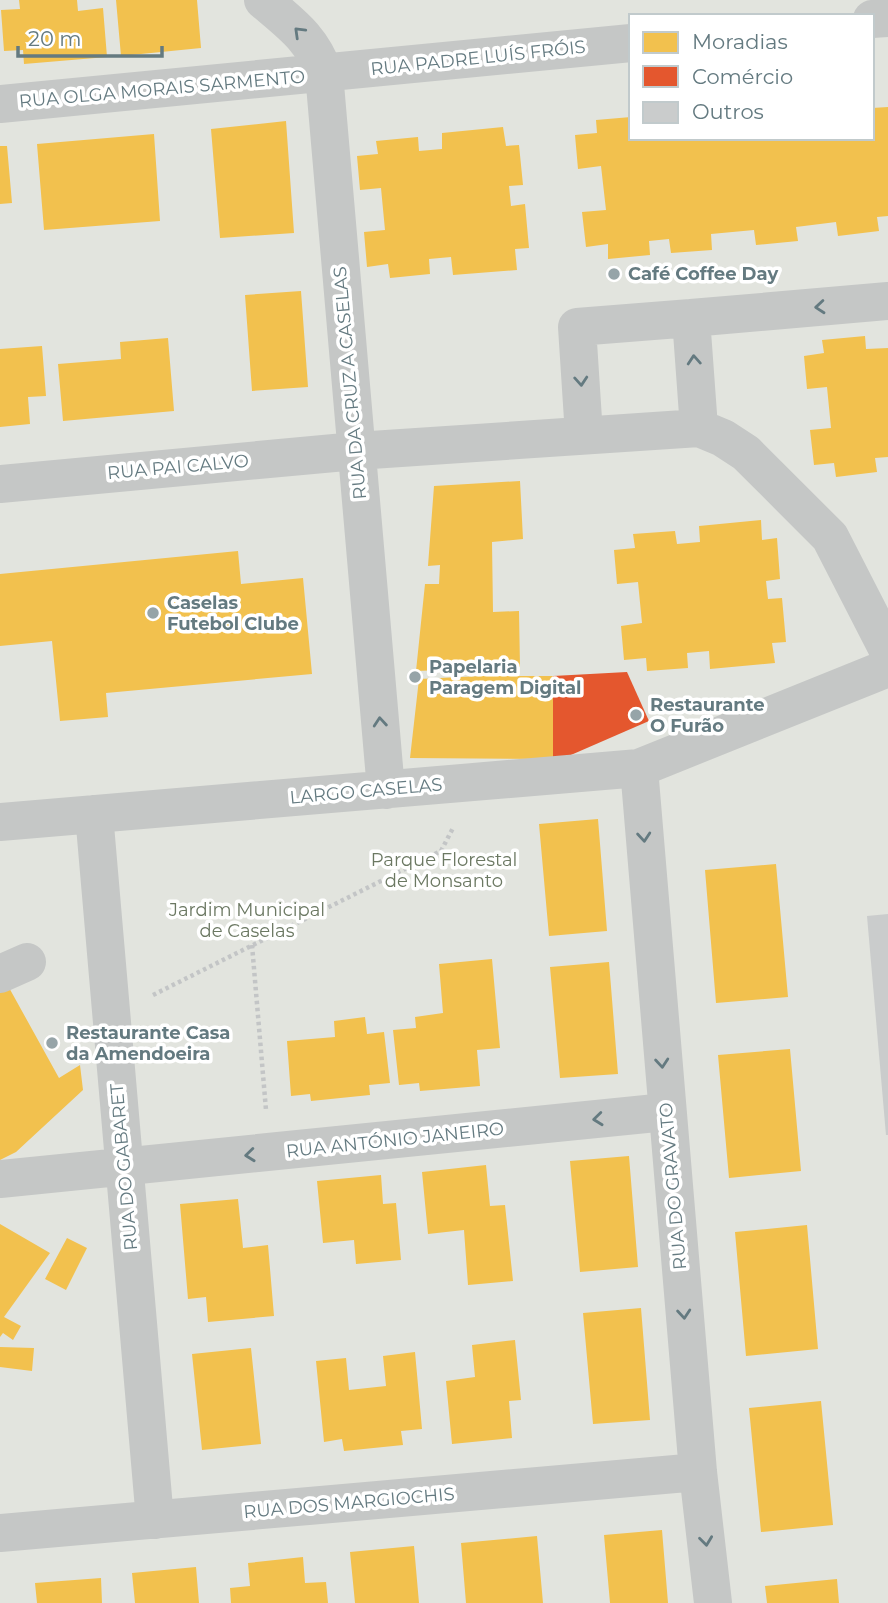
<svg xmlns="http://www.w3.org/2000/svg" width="888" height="1603" font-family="Montserrat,sans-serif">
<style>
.green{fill:#e2e4de;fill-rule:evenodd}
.homes{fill:#f2c14e}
.shops{fill:#e4572e}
.building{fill:#cacccc}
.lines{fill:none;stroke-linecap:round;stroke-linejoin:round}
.path{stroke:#c3c5c6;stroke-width:4.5;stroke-dasharray:3.5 3.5;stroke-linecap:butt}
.street{stroke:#c5c7c6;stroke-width:38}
.oneway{stroke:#647a80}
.poi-dot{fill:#96a4a8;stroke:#fff;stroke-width:2.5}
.labels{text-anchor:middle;stroke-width:7;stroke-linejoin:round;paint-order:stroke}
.street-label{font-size:18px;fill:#647a80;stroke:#fff}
.poi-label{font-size:18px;font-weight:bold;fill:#647a80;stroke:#fff;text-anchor:start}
.park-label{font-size:18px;fill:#6b7862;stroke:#fff}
</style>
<rect width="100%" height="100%" fill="#f3f2f1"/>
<path class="green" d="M0,0H888V1603H0ZM631,16H872V138H631Z"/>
<path class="homes" d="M19,0H77L78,11L103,8L107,57L24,64L23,50L4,51L1,10L20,9Z
M116,0H197L201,48L121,56Z
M888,107V216L877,217L879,231L838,236L836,222L796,227L798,241L756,245L754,230L711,234L712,250L671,253L669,239L649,241L650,255L608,259V244L586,247L582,212L606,210L601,166L578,169L575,135L597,133L596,120L631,117V138H872V108Z
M286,121L294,233L220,238L211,129Z
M503,127L506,146L519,145L523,185L509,186L511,206L525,204L529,248L515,249L517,270L453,275L451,257L429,259L430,274L390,278L388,264L367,267L364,232L385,230L381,188L360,190L357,156L378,154L376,141L418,137L419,151L442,149V133Z
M154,134L160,221L44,230L37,144Z
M0,146H7L12,203L0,204Z
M301,291L308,387L252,391L245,295Z
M865,336L866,349L888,348V457L875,458L877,472L836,477L834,463L814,465L810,430L831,428L827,387L807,389L804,356L824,353L822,340Z
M168,338L174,411L63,421L58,364L121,359L120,342Z
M42,346L46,396L28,397L30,424L0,427V349Z
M520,481L523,539L492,542L493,612L519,611L520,667L416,671L425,584H439L440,565L428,566L434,486Z
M761,520L762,540L777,538L780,579L766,581L768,599L782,598L786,642L772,643L775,663L710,669L709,651L687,653L688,668L647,671L646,658L624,660L621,626L642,623L638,582L617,584L614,550L635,548L633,534L675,531L677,544L700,542L699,526Z
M238,551L241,584L303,578L312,674L106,693L108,717L60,721L52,641L0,646V574Z
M482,676H553V759L410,758L419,679Z
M598,819L607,931L549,936L539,824Z
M776,864L788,997L716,1003L705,870Z
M492,959L500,1048L477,1050L480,1086L420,1091L419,1083L399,1085L393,1030L416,1028L415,1017L443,1013L439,964Z
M609,962L618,1074L560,1078L550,967Z
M7,984L59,1078L80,1065L83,1090L16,1152L0,1160V988Z
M365,1017L367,1034L384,1032L390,1083L369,1085L370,1095L311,1101L310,1094L291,1096L287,1041L335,1037L334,1021Z
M790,1049L801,1171L729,1178L718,1055Z
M629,1156L638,1267L580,1272L570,1161Z
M486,1165L490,1206L505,1205L513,1281L468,1285L464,1230L428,1234L422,1172Z
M381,1175L383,1204L396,1203L401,1260L356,1264L354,1240L323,1243L317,1181Z
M238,1199L243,1248L268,1245L274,1316L208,1322L206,1297L188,1299L180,1204Z
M0,1224L50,1253L4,1317L21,1326L13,1340L3,1333L0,1337Z
M807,1225L818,1349L746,1356L735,1232Z
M67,1238L87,1248L66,1290L45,1279Z
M641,1308L650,1420L593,1424L583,1313Z
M515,1340L521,1400L509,1401L512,1438L452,1444L446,1381L475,1377L472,1345Z
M0,1347L34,1348L32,1371L0,1367Z
M251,1348L261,1444L202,1450L192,1354Z
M415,1352L422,1429L401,1431L403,1445L344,1451L342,1439L324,1442L316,1361L346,1358L349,1390L386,1386L383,1356Z
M821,1401L833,1525L761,1532L749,1408Z
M662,1530L668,1603H610L604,1535Z
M537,1536L543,1603H466L461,1543Z
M414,1546L419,1603H355L350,1552Z
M303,1557L305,1583L326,1582L328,1603H231L230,1588L250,1586L248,1563Z
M196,1567L199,1603H135L132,1573Z
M101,1578L102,1603H37L35,1583Z
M837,1579L839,1603H767L765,1586Z"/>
<path class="shops" d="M627,672L649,721L564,758L553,759V676Z"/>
<path class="building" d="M888,914V1135H886L867,916Z"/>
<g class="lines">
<path class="path" d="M252,945L266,1110
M153,995L441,851L453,828"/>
<path class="street" d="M263,0C291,24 312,38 324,73L386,790
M872,19L888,18
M0,104L631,43
M691,318L888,301
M584,435L577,327L691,318L699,428
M0,484L356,451L699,428L723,438L746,453L830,537L888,650
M639,768L698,1472L713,1603
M94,814L155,1520
M0,822L639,768L888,668
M0,974L27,962
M0,1179L666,1112
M0,1533L698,1472"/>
</g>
<defs><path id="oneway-chevron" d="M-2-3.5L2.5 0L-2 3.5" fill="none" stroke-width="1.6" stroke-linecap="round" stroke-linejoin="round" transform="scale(1.75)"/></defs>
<g class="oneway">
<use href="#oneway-chevron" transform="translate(299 32) rotate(-136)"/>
<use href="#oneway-chevron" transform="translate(820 307) rotate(175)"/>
<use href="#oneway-chevron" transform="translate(694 360) rotate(-94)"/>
<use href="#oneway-chevron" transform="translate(581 381) rotate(86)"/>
<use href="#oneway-chevron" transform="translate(380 722) rotate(-95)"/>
<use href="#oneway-chevron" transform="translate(644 837) rotate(85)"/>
<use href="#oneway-chevron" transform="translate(662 1063) rotate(85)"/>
<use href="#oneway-chevron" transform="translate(598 1119) rotate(174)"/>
<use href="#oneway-chevron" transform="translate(250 1155) rotate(174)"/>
<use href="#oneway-chevron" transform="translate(684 1314) rotate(85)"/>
<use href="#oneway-chevron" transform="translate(706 1541) rotate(83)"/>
</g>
<g class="poi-dot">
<circle cx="614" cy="274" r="7"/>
<circle cx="153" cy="613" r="7"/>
<circle cx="415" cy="677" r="7"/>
<circle cx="636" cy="715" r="7"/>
<circle cx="52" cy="1043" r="7"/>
</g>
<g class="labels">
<g class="street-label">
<text transform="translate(478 58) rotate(-6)" y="6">RUA PADRE LUÍS FRÓIS</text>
<text transform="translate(162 89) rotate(-5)" y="6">RUA OLGA MORAIS SARMENTO</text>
<text transform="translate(350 383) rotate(-95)" y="6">RUA DA CRUZ A CASELAS</text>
<text transform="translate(178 467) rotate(-5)" y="6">RUA PAI CALVO</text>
<text transform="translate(366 791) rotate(-5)" y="6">LARGO CASELAS</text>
<text transform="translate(395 1140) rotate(-6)" y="6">RUA ANTÓNIO JANEIRO</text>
<text transform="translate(124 1167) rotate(-95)" y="6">RUA DO GABARET</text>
<text transform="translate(673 1186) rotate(-95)" y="6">RUA DO GRAVATO</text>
<text transform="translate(349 1503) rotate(-5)" y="6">RUA DOS MARGIOCHIS</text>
</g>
<g class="poi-label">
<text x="628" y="280">Café Coffee Day</text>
<text x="167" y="609">Caselas<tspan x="167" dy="21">Futebol Clube</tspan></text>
<text x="429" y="673">Papelaria<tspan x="429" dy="21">Paragem Digital</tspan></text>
<text x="650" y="711">Restaurante<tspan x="650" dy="21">O Furão</tspan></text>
<text x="66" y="1039">Restaurante Casa<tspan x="66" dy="21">da Amendoeira</tspan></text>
</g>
<g class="park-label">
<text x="444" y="866">Parque Florestal<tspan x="444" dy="21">de Monsanto</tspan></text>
<text x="247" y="916">Jardim Municipal<tspan x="247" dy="21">de Caselas</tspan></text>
</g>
</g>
<rect x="629" y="14" width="245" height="126" fill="#ffffff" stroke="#c1cacc" stroke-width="2"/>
<rect x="643" y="32" width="35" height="21" fill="#f2c14e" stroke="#c1cacc" stroke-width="2"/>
<text x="692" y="49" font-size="21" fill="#647a80">Moradias</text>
<rect x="643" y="66" width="35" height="21" fill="#e4572e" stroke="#c1cacc" stroke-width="2"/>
<text x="692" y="84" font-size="21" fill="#647a80">Comércio</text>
<rect x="643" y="102" width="35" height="21" fill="#cacccc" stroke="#c1cacc" stroke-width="2"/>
<text x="692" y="119" font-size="21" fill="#647a80">Outros</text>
<path d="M18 46v10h144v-10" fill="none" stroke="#647a80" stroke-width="3.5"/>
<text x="28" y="46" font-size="21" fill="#647a80" stroke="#ffffff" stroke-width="5" paint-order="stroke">20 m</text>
</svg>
